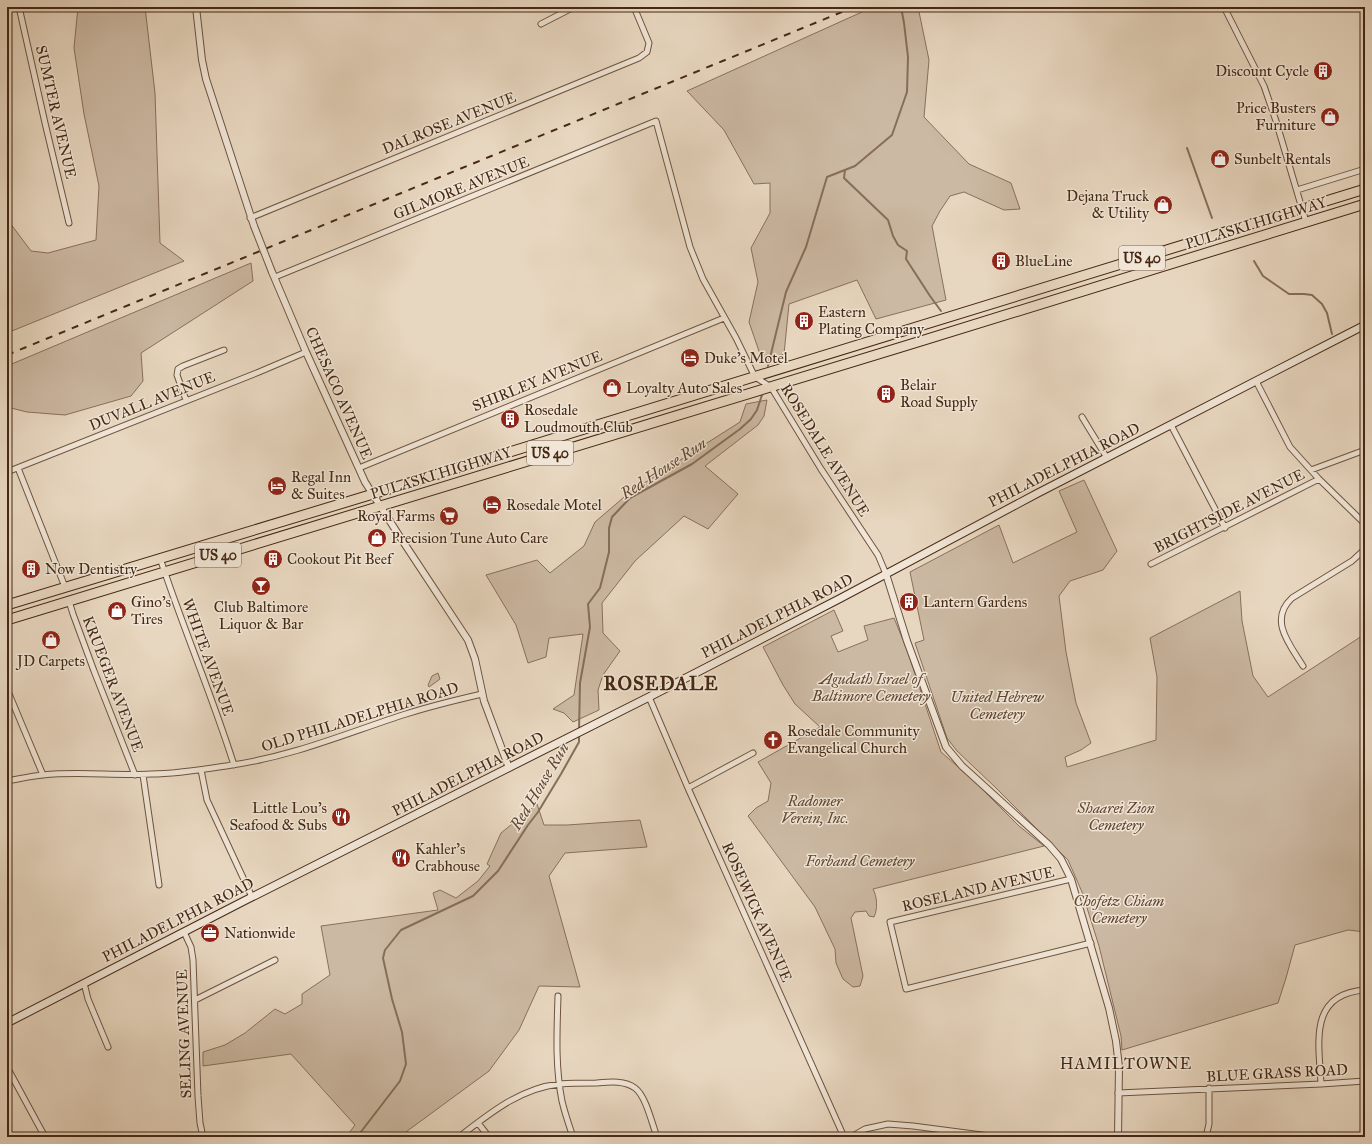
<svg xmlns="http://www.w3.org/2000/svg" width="1372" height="1144" font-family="'IM FELL Great Primer',serif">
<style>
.green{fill:#ccb9a3;stroke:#88705c}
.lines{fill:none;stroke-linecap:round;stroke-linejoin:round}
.stream{stroke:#866e58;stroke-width:2}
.minor-casing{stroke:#6e543f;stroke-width:7}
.tertiary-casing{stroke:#6e543f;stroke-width:8}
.secondary-casing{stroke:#452814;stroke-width:9}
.trunk-casing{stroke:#452814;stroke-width:11}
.minor{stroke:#f0e5d6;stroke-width:5}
.tertiary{stroke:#f0e5d6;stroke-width:6}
.secondary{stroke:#f0e5d6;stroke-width:7}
.trunk{stroke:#e8d7c0;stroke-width:9}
.rail{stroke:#452814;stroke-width:2;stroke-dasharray:7 7;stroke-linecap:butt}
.tertiary-bridge-casing{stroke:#6e543f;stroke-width:8;stroke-linecap:butt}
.tertiary-bridge{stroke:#f0e5d6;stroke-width:6}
.labels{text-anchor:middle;stroke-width:3;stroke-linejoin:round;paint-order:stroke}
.shield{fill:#f0e5d6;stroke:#78614e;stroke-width:1}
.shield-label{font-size:14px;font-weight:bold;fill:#452814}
.poi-label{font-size:15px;fill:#452814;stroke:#f0e5d6;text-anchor:start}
.street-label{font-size:15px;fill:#452814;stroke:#f0e5d6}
.park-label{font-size:15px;font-style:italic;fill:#604531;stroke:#f0e5d6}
.water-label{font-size:16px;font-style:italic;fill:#604530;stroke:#f0e5d6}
.neighbourhood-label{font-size:16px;letter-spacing:1px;fill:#452814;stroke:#f0e5d6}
.district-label{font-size:19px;font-weight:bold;letter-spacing:1px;fill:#452814;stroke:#f0e5d6}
</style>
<rect width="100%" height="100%" fill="#e8d7c0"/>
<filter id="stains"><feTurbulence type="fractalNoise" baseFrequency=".005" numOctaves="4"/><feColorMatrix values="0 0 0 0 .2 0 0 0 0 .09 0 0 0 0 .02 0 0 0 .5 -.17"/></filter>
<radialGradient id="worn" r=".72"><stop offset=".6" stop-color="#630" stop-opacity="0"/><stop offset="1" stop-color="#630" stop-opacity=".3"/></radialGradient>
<path class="green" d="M78,7H145L155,93L160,243L184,261L7,333V219L31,251L48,253L96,240L99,186L84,114L74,48Z
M873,7H918L929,60L924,117L969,164L1011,183L1020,209L1004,210L964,192L950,196L940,211L932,226L946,300L876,319L857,280L789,304L784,354L762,360L749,322L758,282L751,248L770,213V183L754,184L724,130L687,91Z
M251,263L253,281L141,353L143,381L131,396L65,415L27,412L7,407V366Z
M767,400L764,416L758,425L705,466L738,494L708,529L684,516L635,561L602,603L603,633L620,651L603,675L598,690L599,710L573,722L564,713L553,709L574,695L583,634L549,638L546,657L528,663L516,625L486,575L537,560L550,573L584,546L595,522L630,492L740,422L746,404Z
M1084,480L1117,551L1103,570L1070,581L1059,596L1066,652L1076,703L1091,743L1081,750L1065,757L1067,767L1156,740L1157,677L1150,638L1240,591L1242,621L1253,676L1268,697L1365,634V932L1348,930L1295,945L1286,978L1278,1003L1122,1050L1121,1036L1099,946L1082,892L1068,860L995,787L957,751L947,738L915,643L924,640L910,572L999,525L1013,563L1077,532L1059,491Z
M834,610L843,631L831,636L838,652L868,640L864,626L894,618L907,650L941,752L973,780L1019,826L1044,846L873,889C877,896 878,909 874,917L869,916L866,911L855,912L851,918L863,976L860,986L853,987L843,979L836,963L835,949L815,907L748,816L756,808L768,801L771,783L758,762L820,727L795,704L783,685L763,647Z
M438,673L440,679L429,687L428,685L432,676Z
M537,804L544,825H567L640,820L647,847L565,853L549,876L580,987L539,986L519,1030L489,1071L399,1137H346L355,1125L291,1054L203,1066V1052L225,1045L245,1033L275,1009L285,1014L302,1004V994L330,975L321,926L438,910L433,893L440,890L456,898L478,881L490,866L487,864L501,833Z"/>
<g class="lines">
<path class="stream" d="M1187,148L1212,218
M845,170L844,178L888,220L893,236L898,245L907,251L906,259L930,296L941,311
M1254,261L1263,276L1289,294H1304L1312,295L1322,304L1327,313L1332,334
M768,366L786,292L806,247L827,177L855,166L892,135L907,92L908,57L904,23L901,7
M579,731L580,683L590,627L588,604L600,588L609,552V528L612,517L630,498L692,464L740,429L751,419L757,410L762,395
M357,1137L400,1081L406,1064L402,1032L392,999L383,958L385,950L401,930L473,896L498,871L528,825L538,812L561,774L579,742V735"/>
<g class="minor-casing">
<path id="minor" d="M19,7L45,123L69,223
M1224,7L1264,86L1276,121L1306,222
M541,24L574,7
M1297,190L1365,169
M250,218L639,58L647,52L649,43L634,7
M275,277L656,121L690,247L703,279L736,338L755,377L771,387L821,469L878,555L886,574
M1256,381L1290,447L1319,479L1365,524
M186,400L177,375L178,369L183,366L224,350
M1082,417L1107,458
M1171,425L1225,528
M18,468L65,587
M359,468L724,318
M1311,470L1365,450
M7,472L259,372L306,352
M160,558C183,628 212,695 234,765
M1151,564L1319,479
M69,601L73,614L94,671L135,775
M1303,666C1290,645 1268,620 1292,598L1352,561L1365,549
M7,689L43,775
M649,697L688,788L844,1137
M201,770L207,800L252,897
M143,775L159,885
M7,781C19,779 31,776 43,775C79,771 115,776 151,774C178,774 206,769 232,765C294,756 347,733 406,714C431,706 456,700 482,694
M688,788L753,753
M1071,879L890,922L906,989L1091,943
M184,932L191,947L193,960L198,1096L200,1123L203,1137
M84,983L88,999L108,1047
M558,996C557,1031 555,1066 562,1101C565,1114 569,1125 573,1137
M195,1000L275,960
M7,1067L45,1137
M1321,1084C1319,1043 1308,994 1365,990
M1118,1093L1321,1084L1365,1081
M478,1123L489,1137
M459,1137C489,1114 520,1088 560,1084C572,1083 584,1083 596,1083C609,1082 624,1080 635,1088C646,1096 652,1124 657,1137
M851,1137L865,1129L888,1124L913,1126L997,1137
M1206,1137L1209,1124V1088"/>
</g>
<g class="tertiary-casing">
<path id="tertiary" d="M196,7L202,60L206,79L254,226
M272,272L306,352L365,482L400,537L468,640L475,659L484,701L509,768
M886,574L907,641L946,747L962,766L1049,845L1061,859L1071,879L1109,1008L1116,1041L1119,1067L1118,1137"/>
</g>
<g class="secondary-casing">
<path id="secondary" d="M7,1023L244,901L649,697L841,598L1038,493L1365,325"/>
</g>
<g class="trunk-casing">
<path id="trunk" d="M7,605L373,494L1365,189
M7,620L908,345L1365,204"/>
</g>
<use href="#minor" class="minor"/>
<use href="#tertiary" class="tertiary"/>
<use href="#secondary" class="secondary"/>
<use href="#trunk" class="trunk"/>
<path class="rail" d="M7,355L854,7"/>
<g class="tertiary-bridge-casing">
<path id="tertiary-bridge" d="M254,226L272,272"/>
</g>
<use href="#tertiary-bridge" class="tertiary-bridge"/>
</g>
<defs>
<g id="building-disc" transform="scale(1)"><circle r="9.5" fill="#8f2418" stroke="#f0e5d6"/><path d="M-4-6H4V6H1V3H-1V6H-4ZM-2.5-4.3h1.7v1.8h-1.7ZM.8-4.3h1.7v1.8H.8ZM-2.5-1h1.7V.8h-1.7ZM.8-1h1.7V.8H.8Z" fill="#fff"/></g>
<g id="shop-disc" transform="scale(1)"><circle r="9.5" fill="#8f2418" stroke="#f0e5d6"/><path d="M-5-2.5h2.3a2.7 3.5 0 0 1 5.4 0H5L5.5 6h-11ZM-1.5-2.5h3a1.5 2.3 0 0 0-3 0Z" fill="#fff"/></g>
<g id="hotel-disc" transform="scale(1)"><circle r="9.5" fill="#8f2418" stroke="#f0e5d6"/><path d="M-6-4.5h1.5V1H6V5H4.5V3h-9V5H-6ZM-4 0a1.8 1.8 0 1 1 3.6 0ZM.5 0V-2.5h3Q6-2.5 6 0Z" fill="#fff"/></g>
<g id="supermarket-disc" transform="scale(1)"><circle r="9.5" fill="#8f2418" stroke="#f0e5d6"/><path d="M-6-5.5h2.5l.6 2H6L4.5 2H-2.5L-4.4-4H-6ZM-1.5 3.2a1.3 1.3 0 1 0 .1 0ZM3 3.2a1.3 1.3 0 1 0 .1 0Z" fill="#fff"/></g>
<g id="bar-disc" transform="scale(1)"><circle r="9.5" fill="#8f2418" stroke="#f0e5d6"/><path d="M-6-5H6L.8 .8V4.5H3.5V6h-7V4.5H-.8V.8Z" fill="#fff"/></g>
<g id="church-disc" transform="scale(1)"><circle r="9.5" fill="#8f2418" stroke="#f0e5d6"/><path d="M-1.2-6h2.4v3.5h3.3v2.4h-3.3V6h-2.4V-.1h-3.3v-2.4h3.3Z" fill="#fff"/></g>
<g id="restaurant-disc" transform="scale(1)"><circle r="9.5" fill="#8f2418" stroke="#f0e5d6"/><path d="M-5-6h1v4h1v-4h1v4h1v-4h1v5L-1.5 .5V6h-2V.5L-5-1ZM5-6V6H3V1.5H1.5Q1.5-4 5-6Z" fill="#fff"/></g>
<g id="office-disc" transform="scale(1)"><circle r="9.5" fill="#8f2418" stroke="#f0e5d6"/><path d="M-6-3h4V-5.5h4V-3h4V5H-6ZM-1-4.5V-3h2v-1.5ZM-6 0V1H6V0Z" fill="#fff"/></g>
</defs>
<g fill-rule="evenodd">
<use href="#building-disc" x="1323" y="71"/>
<use href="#shop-disc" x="1330" y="117"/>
<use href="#shop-disc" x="1220" y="159"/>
<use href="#shop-disc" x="1163" y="205"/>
<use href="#building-disc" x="1001" y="261"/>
<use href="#building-disc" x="804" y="321"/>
<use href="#hotel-disc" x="690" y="358"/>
<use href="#shop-disc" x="612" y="388"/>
<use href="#building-disc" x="886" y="394"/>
<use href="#building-disc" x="510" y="419"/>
<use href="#hotel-disc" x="277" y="486"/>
<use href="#hotel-disc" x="492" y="505"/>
<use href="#supermarket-disc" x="449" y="516"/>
<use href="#shop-disc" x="377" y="538"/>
<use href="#building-disc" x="273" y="559"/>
<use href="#building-disc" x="31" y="569"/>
<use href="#bar-disc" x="261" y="586"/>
<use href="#building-disc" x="909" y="602"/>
<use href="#shop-disc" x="117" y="611"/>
<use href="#shop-disc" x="51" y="640"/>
<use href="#church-disc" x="773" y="740"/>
<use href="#restaurant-disc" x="341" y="817"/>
<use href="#restaurant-disc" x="401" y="858"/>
<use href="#office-disc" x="210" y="933"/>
</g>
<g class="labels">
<g class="shield">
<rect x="1119" y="246" width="46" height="24" rx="3"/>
<rect x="527" y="441" width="46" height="24" rx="3"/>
<rect x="195" y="543" width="46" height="24" rx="3"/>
</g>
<g class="shield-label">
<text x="1142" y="263">US 40</text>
<text x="550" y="458">US 40</text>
<text x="218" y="560">US 40</text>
</g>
<g class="poi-label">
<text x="1309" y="76" text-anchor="end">Discount Cycle</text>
<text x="1316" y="113" text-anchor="end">Price Busters<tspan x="1316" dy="17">Furniture</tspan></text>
<text x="1234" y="164">Sunbelt Rentals</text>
<text x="1149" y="201" text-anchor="end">Dejana Truck<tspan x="1149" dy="17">&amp; Utility</tspan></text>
<text x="1015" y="266">BlueLine</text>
<text x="818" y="317">Eastern<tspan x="818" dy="17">Plating Company</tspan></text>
<text x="704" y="363">Duke’s Motel</text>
<text x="900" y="390">Belair<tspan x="900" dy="17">Road Supply</tspan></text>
<text x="626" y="393">Loyalty Auto Sales</text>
<text x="524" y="415">Rosedale<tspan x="524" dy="17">Loudmouth Club</tspan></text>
<text x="291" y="482">Regal Inn<tspan x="291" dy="17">&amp; Suites</tspan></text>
<text x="506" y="510">Rosedale Motel</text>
<text x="435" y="521" text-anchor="end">Royal Farms</text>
<text x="391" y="543">Precision Tune Auto Care</text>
<text x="287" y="564">Cookout Pit Beef</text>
<text x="45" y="574">Now Dentistry</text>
<text x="131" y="607">Gino’s<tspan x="131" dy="17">Tires</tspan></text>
<text x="923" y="607">Lantern Gardens</text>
<text x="261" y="612" text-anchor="middle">Club Baltimore<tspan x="261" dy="17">Liquor &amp; Bar</tspan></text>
<text x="51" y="666" text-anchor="middle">JD Carpets</text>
<text x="787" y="736">Rosedale Community<tspan x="787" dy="17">Evangelical Church</tspan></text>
<text x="327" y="813" text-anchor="end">Little Lou’s<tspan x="327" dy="17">Seafood &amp; Subs</tspan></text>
<text x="415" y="854">Kahler’s<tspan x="415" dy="17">Crabhouse</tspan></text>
<text x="224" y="938">Nationwide</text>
</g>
<g class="street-label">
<text transform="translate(56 112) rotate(77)" y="5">SUMTER AVENUE</text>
<text transform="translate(449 123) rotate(-22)" y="5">DALROSE AVENUE</text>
<text transform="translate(461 188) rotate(-22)" y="5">GILMORE AVENUE</text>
<text transform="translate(1256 223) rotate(-17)" y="5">PULASKI HIGHWAY</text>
<text transform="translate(537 381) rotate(-22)" y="5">SHIRLEY AVENUE</text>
<text transform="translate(339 393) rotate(66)" y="5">CHESACO AVENUE</text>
<text transform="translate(152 401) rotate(-22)" y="5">DUVALL AVENUE</text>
<text transform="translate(825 450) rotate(58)" y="5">ROSEDALE AVENUE</text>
<text transform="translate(1064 465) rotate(-27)" y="5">PHILADELPHIA ROAD</text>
<text transform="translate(441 473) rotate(-17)" y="5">PULASKI HIGHWAY</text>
<text transform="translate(1229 511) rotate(-27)" y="5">BRIGHTSIDE AVENUE</text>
<text transform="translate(777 616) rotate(-27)" y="5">PHILADELPHIA ROAD</text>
<text transform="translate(208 657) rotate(70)" y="5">WHITE AVENUE</text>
<text transform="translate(113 684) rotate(69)" y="5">KRUEGER AVENUE</text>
<text transform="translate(360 717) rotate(-17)" y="5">OLD PHILADELPHIA ROAD</text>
<text transform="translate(468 774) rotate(-27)" y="5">PHILADELPHIA ROAD</text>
<text transform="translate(978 889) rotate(-13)" y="5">ROSELAND AVENUE</text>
<text transform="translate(757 912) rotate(66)" y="5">ROSEWICK AVENUE</text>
<text transform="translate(178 920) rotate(-27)" y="5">PHILADELPHIA ROAD</text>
<text transform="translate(184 1034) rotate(-92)" y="5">SELING AVENUE</text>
<text transform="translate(1277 1073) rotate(-3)" y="5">BLUE GRASS ROAD</text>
</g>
<g class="park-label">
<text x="871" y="684">Agudath Israel of<tspan x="871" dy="17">Baltimore Cemetery</tspan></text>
<text x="997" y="702">United Hebrew<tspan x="997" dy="17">Cemetery</tspan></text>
<text x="815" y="806">Radomer<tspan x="815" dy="17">Verein, Inc.</tspan></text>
<text x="1116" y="813">Shaarei Zion<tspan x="1116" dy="17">Cemetery</tspan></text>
<text x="860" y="866">Forband Cemetery</text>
<text x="1119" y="906">Chofetz Chiam<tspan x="1119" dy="17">Cemetery</tspan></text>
</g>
<g class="water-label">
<text transform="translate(663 468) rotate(-33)" y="6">Red House Run</text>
<text transform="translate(539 786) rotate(-59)" y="6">Red House Run</text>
</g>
<g class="neighbourhood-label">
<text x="1126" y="1069">HAMILTOWNE</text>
</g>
<g class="district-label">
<text x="661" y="690">ROSEDALE</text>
</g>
</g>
<rect width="1372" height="1144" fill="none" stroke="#e8d7c0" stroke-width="24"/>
<rect x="8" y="8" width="1356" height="1128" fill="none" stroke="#452814" stroke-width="2"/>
<rect x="12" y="12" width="1348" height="1120" fill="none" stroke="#452814"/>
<rect width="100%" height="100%" filter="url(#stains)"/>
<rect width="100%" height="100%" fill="url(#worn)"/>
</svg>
